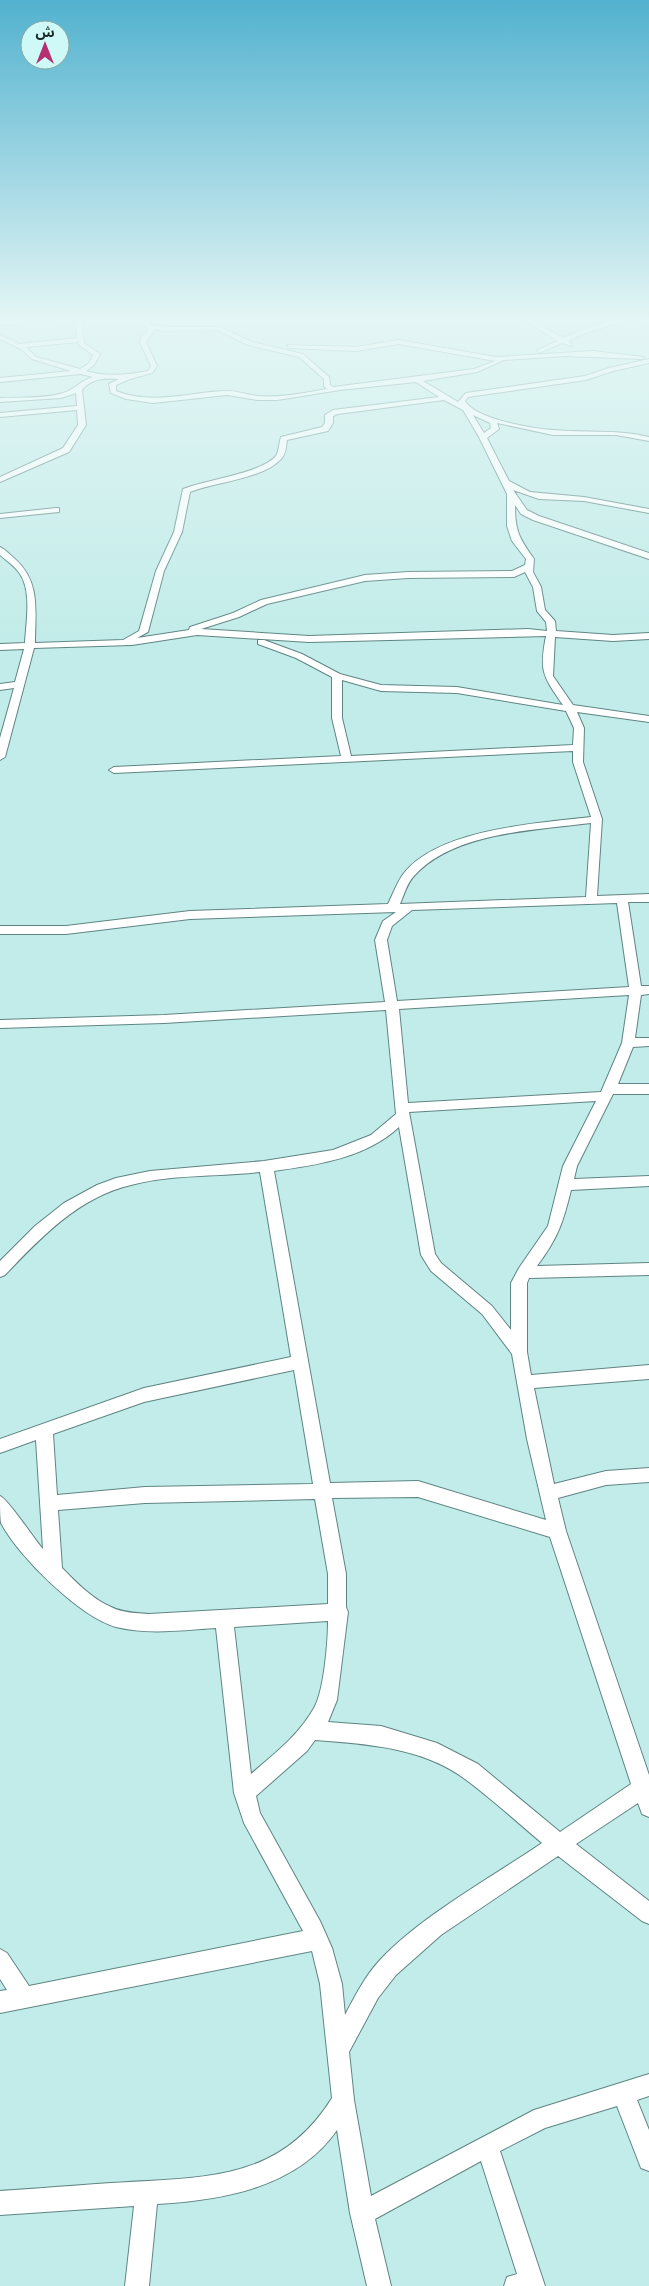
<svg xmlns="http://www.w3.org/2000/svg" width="649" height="2286" font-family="Lora,'Noto Sans Arabic',serif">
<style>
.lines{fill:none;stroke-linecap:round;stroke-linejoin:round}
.street-casing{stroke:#5e8583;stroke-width:2}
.street{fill:#fff;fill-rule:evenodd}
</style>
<rect width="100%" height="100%" fill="#c2ece9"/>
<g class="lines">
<g class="street-casing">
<path id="street" d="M44,318H68L0,325V321Z
M75,318H81L84,343L100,354L94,365L86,371C106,377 128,375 148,371L151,366L140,342L142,336L149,330L138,318H144L152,325L164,327H220L252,342L303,354L329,377L330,385L333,387L474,369L495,361L399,344L356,351L289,348L287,345L356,347L399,340L496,357L593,351L644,357L641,359L565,356L504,360L477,372L423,381L458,402L466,393L585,376L609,368L649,359V363L613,371L586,380L468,397L465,401C475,419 533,429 554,430C586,433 617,429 649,437V441L616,435H553L497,423L499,429L487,438L509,481L530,492L584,497L649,509V513L584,501L539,499L513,490L527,510L539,516L649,553V559L533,520L521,514L515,505C515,531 519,538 534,559L533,572L541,587L545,610L555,621L556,631L613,635L649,633V639L613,641L555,637L553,676L573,705L649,716V722L577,712L584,728L583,762L602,819L597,896L649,894V902H628L641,986H649V994L641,995L635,1038H649V1046L633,1047L618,1084H649V1094H613L577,1166L574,1179L649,1176V1186L571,1190C563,1223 558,1238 537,1266L649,1263V1275L529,1278L527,1283V1352L531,1375L649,1365V1379L534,1388L554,1484L606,1471L649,1468V1482L606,1485L558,1498L566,1531L649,1775V1817L642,1814L638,1803L576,1844L649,1901V1924L642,1921L558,1856L441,1935L396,1975L378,1998L349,2052L354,2100L371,2196L534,2110L649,2074V2096L637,2100L649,2130V2171L641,2168L617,2106L545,2128L500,2151L545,2286H504L507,2277L517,2274L481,2161L375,2219L391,2286H367L350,2213L337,2130C297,2188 222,2200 157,2204L149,2286H125L134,2206L0,2215V2191C49,2188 99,2183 148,2181C226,2177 287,2170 332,2098L320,1984L312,1951L0,2013V1991L7,1990L0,1979V1949L7,1953L29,1986L303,1931L244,1823L234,1793L216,1628C183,1630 149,1635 116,1627C80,1617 18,1556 1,1523C0,1516 0,1504 0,1496C8,1499 34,1539 43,1549L36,1440L0,1453V1439L144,1388L291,1357L260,1172C217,1177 172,1174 131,1185C79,1197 40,1238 5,1275L0,1277V1261L35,1226L64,1203L97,1185L116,1178L150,1171L264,1161L333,1150L371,1135L396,1114L386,1010L164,1023L0,1028V1020L164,1015L385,1002L375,940L383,921L396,912L190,919L66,934H0V926H66L190,911L388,904C393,894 397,882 404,873C439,829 538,823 591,817L573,762V751L114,773L109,770L114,767L341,756L332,718V677L296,658L258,644V640H264L302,654L340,674L381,685L457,687L563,705C543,676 539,672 546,636L309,642L197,635L132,645L34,648L5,757L0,760V738L14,688L0,690V684L15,682L24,649L0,650V644L25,643C26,622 32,592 20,574C15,566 7,561 0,555V547C6,550 10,555 15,559C41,582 35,612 35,643L123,640L139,631L156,571L174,532L183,489C205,480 262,473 276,456C279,451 279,443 281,437L322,427L325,423V415L333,410L439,397L416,382L340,390L277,400H257L227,395L153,403L126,399L111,393L109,384L119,379C104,378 92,378 82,390L86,425L69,452L0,482V477L63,448L78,425L77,410L0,417V413L77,406L76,393L61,398L0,402V398C20,397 44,399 63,393C76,389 81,380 93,377L81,374L0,382V378L71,371L32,359L21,349L0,339V335L19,344L77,338ZM155,329L164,331L217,330L248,345L299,357L324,379V386L327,389C304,393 281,398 258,396C246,395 235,390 223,391C187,393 152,405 116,391V385L130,379L152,373L157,366L146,342ZM78,342L79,345L93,355L89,363L80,369L36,357L26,347ZM444,400L463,410L479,437L507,494V526L512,541L526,559L525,565L512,571L408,572L365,575L261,600L233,613L190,627L189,630L137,638L148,632L164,571L182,532L190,492C215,482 263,479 281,459C286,454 286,447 287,440L328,431L333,423V416L338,414ZM473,415L490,423L491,428L484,433ZM525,572L533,587L537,611L546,622L547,631L528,629L309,636L201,629L239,617L267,604L365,581L408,578L514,577ZM342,680L381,691L457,693L566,711L574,728L573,745L351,756L342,718ZM591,823L586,897L400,904C404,895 407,883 414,876C453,832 536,830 591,823ZM617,903L629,987L397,1001L387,940L392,926L412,910ZM629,995L622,1043L601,1092L408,1103L399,1009ZM596,1101L563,1166L548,1226L519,1268L511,1283V1330L492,1306L441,1263L435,1254L409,1112ZM399,1127L421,1255L431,1271L482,1314L512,1354L527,1439L546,1520L418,1481L330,1483L274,1171C317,1165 366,1158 399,1127ZM294,1370L313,1484L145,1487L57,1495L53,1434L144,1402ZM418,1497L550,1537L631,1784L560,1832L478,1764L437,1743L381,1726L328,1722L337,1700L348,1612L346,1607V1574L332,1498ZM315,1499L328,1574V1604L149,1614C137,1613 122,1613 111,1607C92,1599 76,1582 62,1568L58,1510L145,1503ZM328,1621C328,1642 324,1691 314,1708C299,1735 274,1754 251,1774L234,1627ZM315,1740C366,1744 422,1747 465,1779C492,1799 517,1822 542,1843C492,1877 421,1916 380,1960C365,1976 355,1996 345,2015L342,1984L332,1948L320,1921L260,1813L256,1796L307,1751Z
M520,318H527L563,338C585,329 613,317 636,318L588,332L568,341L572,344V346L562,343L539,353L537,350L558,341Z
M56,508H59V512L0,518V514Z"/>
</g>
<use href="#street" class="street"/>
</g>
<linearGradient id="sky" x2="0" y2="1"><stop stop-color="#52b2cf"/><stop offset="0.5" stop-color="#e4f6f5"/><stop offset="1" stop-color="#e4f6f5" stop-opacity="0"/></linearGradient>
<rect width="649" height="638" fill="url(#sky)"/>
<g transform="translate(45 45)"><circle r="24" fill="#cff9f7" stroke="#86a6a5"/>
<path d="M0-4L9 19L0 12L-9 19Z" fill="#b52f71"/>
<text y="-8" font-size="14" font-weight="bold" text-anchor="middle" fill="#192a29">ش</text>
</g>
</svg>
